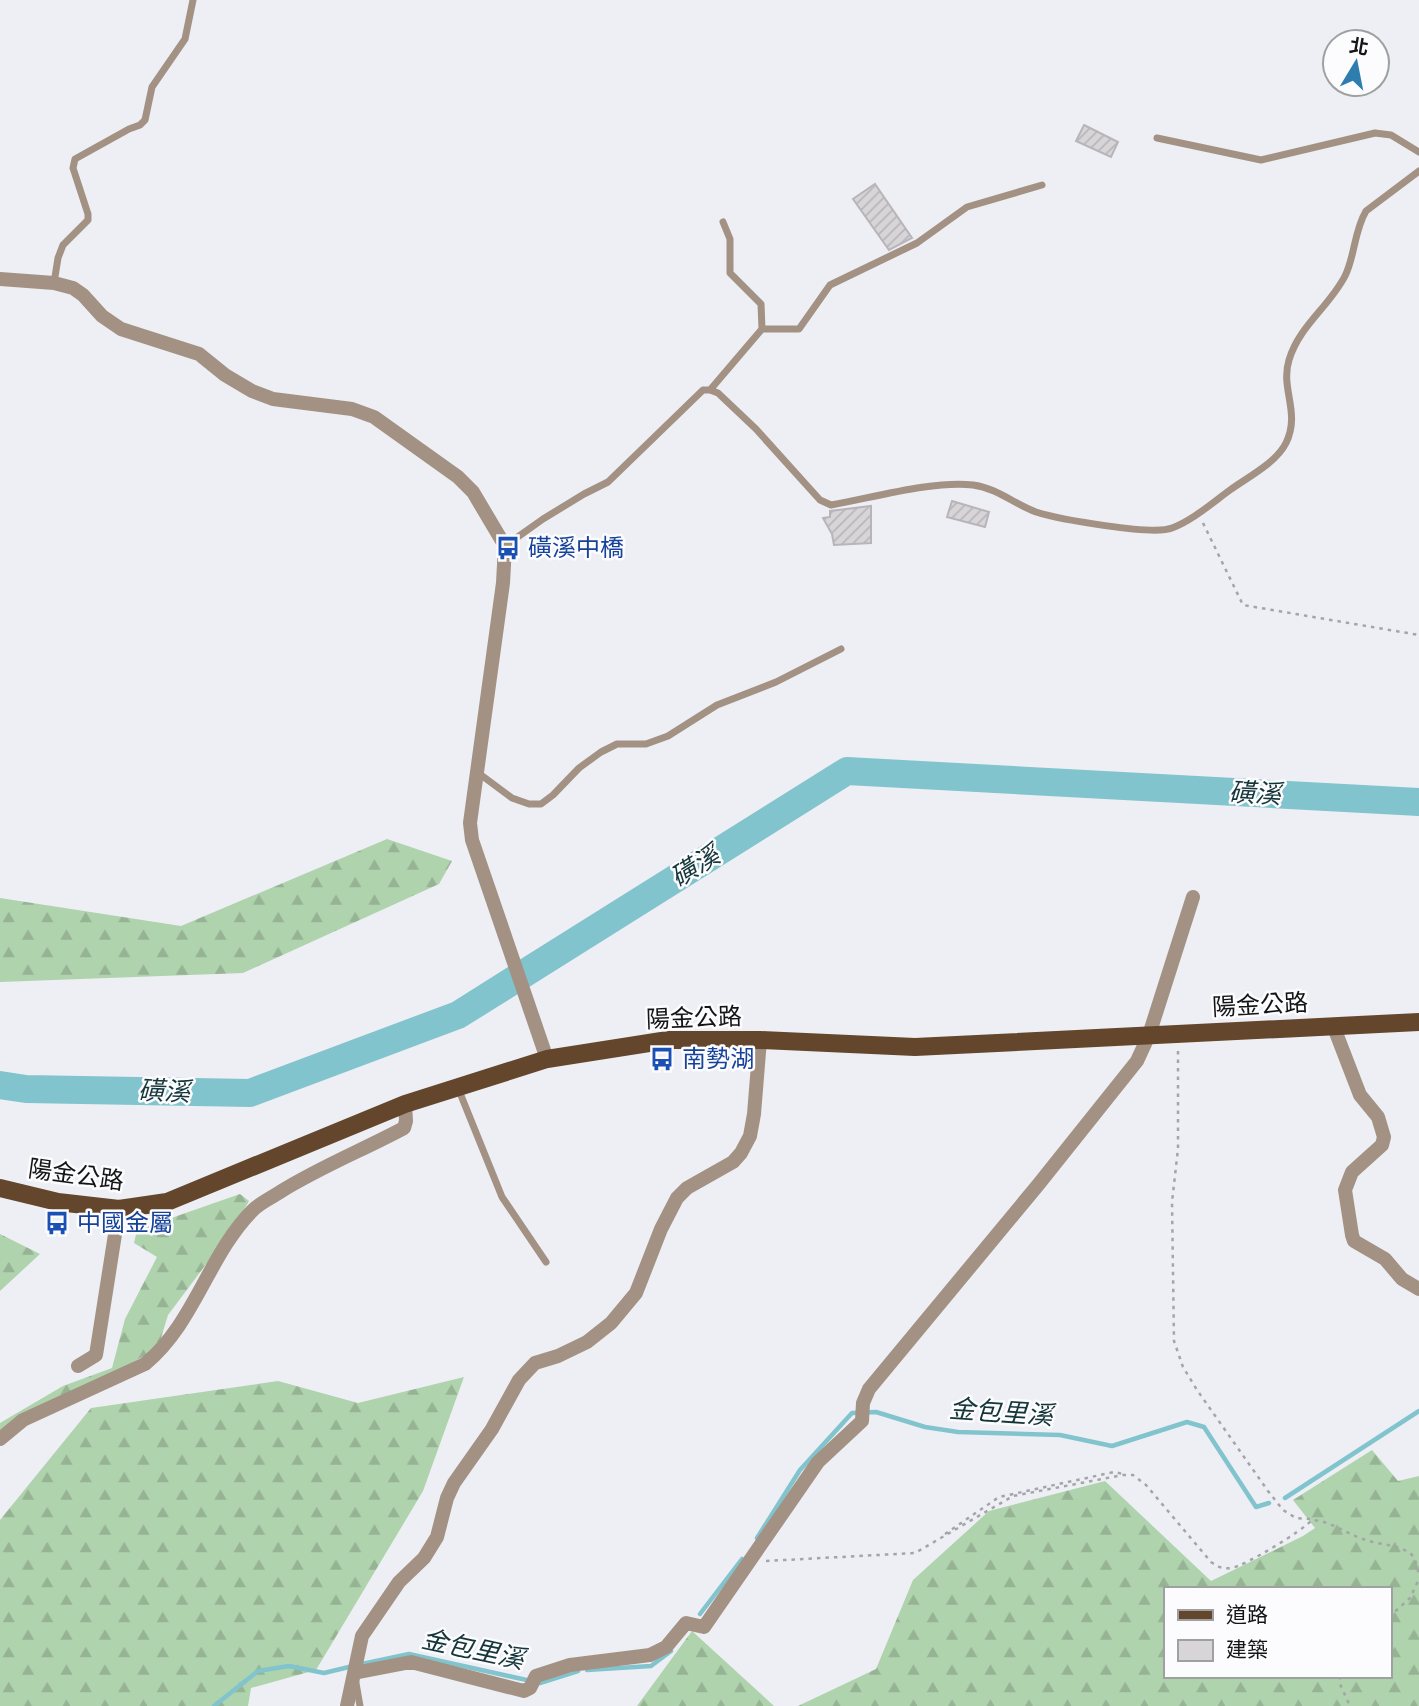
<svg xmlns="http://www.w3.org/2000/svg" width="1419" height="1706" font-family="Signika,'Noto Sans TC',sans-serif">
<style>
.forest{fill:url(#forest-firs);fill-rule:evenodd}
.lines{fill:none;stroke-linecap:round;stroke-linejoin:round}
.stream{stroke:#82c4cd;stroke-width:4.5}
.river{stroke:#82c4cd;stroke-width:28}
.building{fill:url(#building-hatch);stroke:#b8b5b9;stroke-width:2}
.path{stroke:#a3a5a9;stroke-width:2.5;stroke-dasharray:3.5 5;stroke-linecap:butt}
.lane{stroke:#a39283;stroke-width:7}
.street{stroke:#a39283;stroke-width:14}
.primary{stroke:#63462b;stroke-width:18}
.labels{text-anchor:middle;stroke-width:5;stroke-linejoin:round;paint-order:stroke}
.transit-label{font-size:24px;fill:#164399;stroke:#fcfcfe;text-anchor:start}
.street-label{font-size:24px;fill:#141517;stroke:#fcfcfe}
.water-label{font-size:26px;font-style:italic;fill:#143539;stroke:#fcfcfe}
</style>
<defs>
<pattern id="forest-firs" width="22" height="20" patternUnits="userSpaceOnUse" patternTransform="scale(1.75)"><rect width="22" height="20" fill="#afd3ad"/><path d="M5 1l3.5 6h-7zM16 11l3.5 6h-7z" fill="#96b494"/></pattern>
<pattern id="building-hatch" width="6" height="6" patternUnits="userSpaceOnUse" patternTransform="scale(1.75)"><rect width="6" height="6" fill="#d8d5d9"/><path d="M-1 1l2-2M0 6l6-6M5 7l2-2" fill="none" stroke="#b8b6ba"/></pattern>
</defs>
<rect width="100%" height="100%" fill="#edeff4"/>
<path class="forest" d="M387,839L452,861L439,884L243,973L0,982V898L181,926Z
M240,1194L249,1201L234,1227L168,1315L158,1348L0,1438V1423L63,1386L112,1368L125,1319L157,1257L134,1243L137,1230Z
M0,1234L40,1254L0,1291Z
M464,1377L423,1491L316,1670L251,1688L248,1706H0V1520L91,1408L278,1381L358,1403Z
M1372,1450L1398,1481L1419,1476V1706H798L876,1669L913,1580L989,1511L1105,1481L1211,1581L1303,1536L1315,1528L1293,1500ZM1165,1589H1389V1676H1165Z
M692,1631L774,1706H637Z"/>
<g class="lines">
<path class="stream" d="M1285,1498L1419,1411
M757,1538L800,1470L852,1413L876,1412L925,1427L958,1432L1060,1435L1112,1446L1187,1422L1204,1427L1256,1507L1269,1503
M700,1614L742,1559
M362,1664L409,1654L540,1683L578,1671
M587,1670L651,1666L671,1651
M214,1706L258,1671L289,1666L324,1673L353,1666"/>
<path class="river" d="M0,1085L26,1089L250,1093L458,1015L847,771L1419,802"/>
</g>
<path class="building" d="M1084,125L1118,142L1111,157L1076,141Z
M875,184L912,238L889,250L853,199Z
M952,501L989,512L985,527L947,517Z
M871,506V543L834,545L832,534L823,518L830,517V511Z"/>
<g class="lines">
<path class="path" d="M1203,523L1243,605L1419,635
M1178,1051V1149L1172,1202L1174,1341L1183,1367L1197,1390L1268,1491L1283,1510L1296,1518L1310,1519
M945,1534L999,1497L1114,1472L1123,1474
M766,1561L915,1553L1013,1496L1123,1475H1133L1146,1485L1211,1562C1218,1567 1223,1569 1231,1568C1245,1566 1302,1531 1312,1520C1331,1521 1345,1533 1363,1539C1378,1545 1398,1544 1411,1554C1416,1559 1417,1568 1419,1575
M1389,1617L1410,1598L1419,1579
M1340,1676V1684L1350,1706"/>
<path class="lane" d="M1157,138L1261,160L1375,133L1391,135L1419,152
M54,283L58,258L63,245L88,220V214L73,168L75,159L129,129L140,125L145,120L152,87L185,39L193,0
M762,329H799L830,285L917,243L967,207L1042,185
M710,390L762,329L761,304L730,273V239L723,222
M505,546L543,519L584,494L608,482L703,390H710L718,393L756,429L820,500L831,505C871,498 935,480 973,485C997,488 1014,504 1036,512C1058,519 1153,536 1172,528C1193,520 1212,503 1230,490C1248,477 1276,463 1286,443C1301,412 1280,389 1289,360C1299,326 1329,307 1345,276C1355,256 1354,231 1366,211L1419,171
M477,772L512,798L529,804H541L553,795L579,768L601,752L617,744H646L668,736L717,705L776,682L841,649
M458,1088L502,1197L546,1262
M356,1683L360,1706"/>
<path class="street" d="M0,279L54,283L73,288L83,295L102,316L121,329L199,354L225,375L252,391L273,399L352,409L374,417L458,477L473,492L505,546L503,583L470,823L472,840L547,1059
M1333,1025L1360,1095L1378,1117L1384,1137L1382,1145L1352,1172L1345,1190L1352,1235L1354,1241L1385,1259L1402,1279L1419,1289
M78,1366L96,1355L119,1209
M0,1439L23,1420L145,1364C195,1323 208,1255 253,1210C260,1203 271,1198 280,1192C320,1167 363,1150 404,1128L406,1121L405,1104
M354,1673L411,1662L524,1691L530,1688L536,1676L570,1665L650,1655L666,1647L686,1623L704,1627L818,1462L862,1421L863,1403L869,1389L1038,1185L1137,1061L1149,1035L1193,897
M347,1706L362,1636L399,1582L424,1558L437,1537L447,1498L454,1483L492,1429L519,1380L535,1363L558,1356L587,1342L611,1323L636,1293L661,1229L677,1198L687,1188L733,1162L741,1153L750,1136L754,1114L760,1040"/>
<path class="primary" d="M0,1188L58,1202L119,1209L167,1202L405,1104L547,1059L668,1040H760L915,1047L1419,1022"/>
</g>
<defs>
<g id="bus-bare" transform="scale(1.89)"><path d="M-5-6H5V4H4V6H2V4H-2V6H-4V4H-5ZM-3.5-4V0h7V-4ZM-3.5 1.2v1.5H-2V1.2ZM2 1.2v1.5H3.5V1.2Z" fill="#1a4fb4" stroke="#fcfcfe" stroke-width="2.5" paint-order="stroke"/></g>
</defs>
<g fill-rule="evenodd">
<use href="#bus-bare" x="508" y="548"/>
<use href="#bus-bare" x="662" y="1059"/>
<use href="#bus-bare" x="57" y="1223"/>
</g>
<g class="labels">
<g class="transit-label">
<text x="528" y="556">磺溪中橋</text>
<text x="682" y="1067">南勢湖</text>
<text x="77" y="1231">中國金屬</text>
</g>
<g class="street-label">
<text transform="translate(1260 1005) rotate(-3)" y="8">陽金公路</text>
<text transform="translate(694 1018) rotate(-2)" y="8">陽金公路</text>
<text transform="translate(76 1175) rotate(8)" y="8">陽金公路</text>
</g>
<g class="water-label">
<text transform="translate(1255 793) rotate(3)" y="9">磺溪</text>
<text transform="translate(695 866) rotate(-32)" y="9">磺溪</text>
<text transform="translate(164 1091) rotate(2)" y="9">磺溪</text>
<text transform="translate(1001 1412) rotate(4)" y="9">金包里溪</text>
<text transform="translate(473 1649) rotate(12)" y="9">金包里溪</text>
</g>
</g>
<rect x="1164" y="1587" width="228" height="91" fill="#fcfcfe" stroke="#9fa0a2" stroke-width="2"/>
<rect x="1178" y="1610" width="35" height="10" fill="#63462b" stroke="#9fa0a2" stroke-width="2"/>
<text x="1226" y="1622" font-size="21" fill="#141517">道路</text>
<rect x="1178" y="1640" width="35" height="21" fill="#d8d5d9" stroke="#9fa0a2" stroke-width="2"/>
<text x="1226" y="1657" font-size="21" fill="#141517">建築</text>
<g transform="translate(1356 63) rotate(10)"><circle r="33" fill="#fcfcfe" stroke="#9fa0a2" stroke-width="2"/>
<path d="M0-5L12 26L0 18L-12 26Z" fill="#2d7dae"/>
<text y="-10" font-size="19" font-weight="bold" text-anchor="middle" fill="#141517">北</text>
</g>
</svg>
